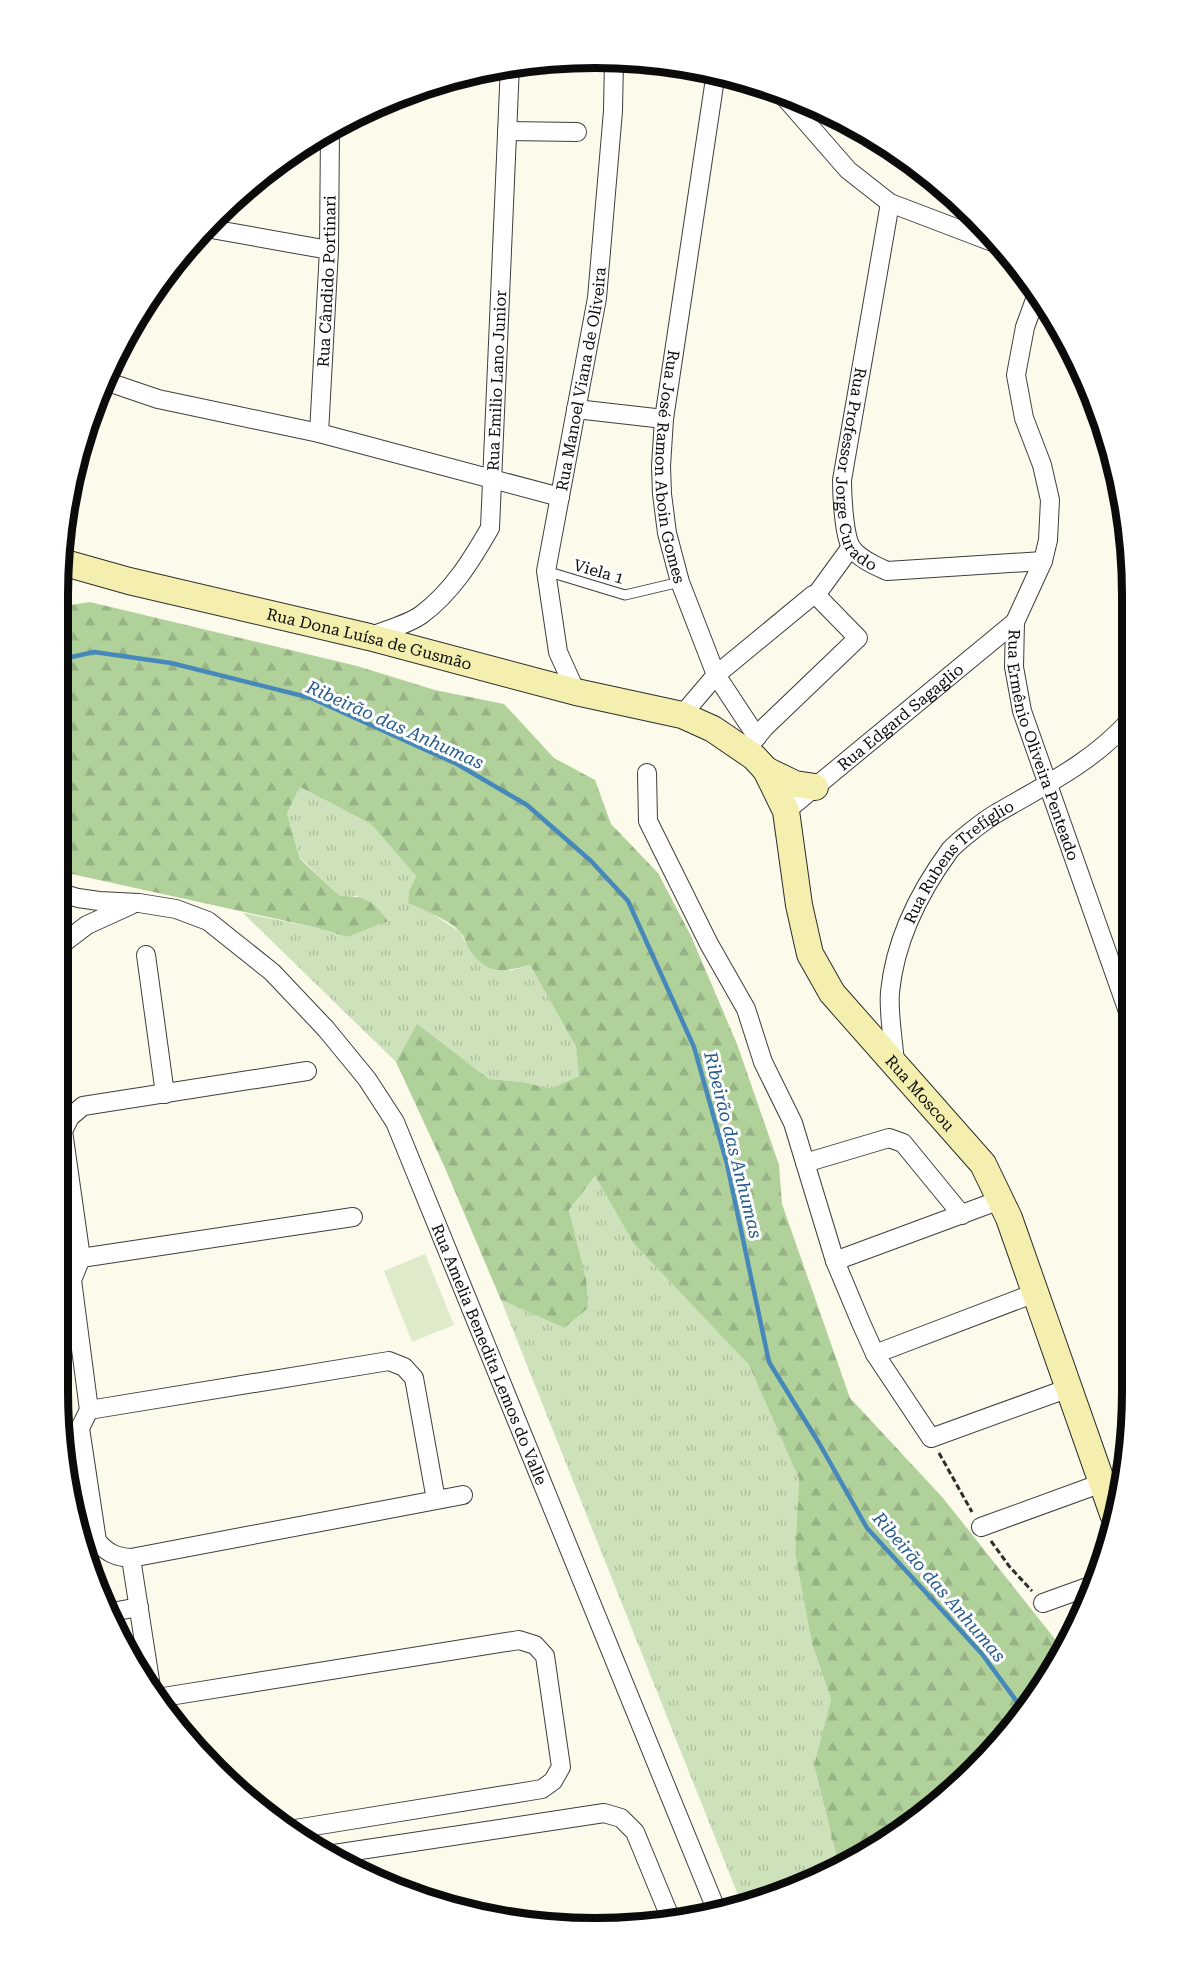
<svg xmlns="http://www.w3.org/2000/svg" width="1189" height="1986" font-family="'Roboto Serif',serif">
<style>
.grass{fill:url(#grass-tufts)}
.forest{fill:url(#forest-firs)}
.pitch{fill:#deeaca}
.lines{fill:none;stroke-linecap:round;stroke-linejoin:round}
.stream{stroke:#4788bb;stroke-width:4.5}
.lane-casing{stroke:#3e3e3e;stroke-width:11}
.street-casing{stroke:#3e3e3e;stroke-width:20}
.secondary-casing{stroke:#2d2d2d;stroke-width:28}
.path{stroke:#2d2d2d;stroke-width:3;stroke-dasharray:6 3;stroke-linecap:butt}
.lane{stroke:#fff;stroke-width:9}
.street{stroke:#fff;stroke-width:18}
.secondary{stroke:#f4efae;stroke-width:26}
.labels{text-anchor:middle;stroke-width:6;stroke-linejoin:round;paint-order:stroke}
.street-label{font-size:16px;fill:#0b0b0b;stroke:#fff}
.water-label{font-size:18px;font-style:italic;fill:#255b8c;stroke:#fff}
.rim{fill:none;stroke:#0b0b0b;stroke-width:8}
</style>
<defs>
<pattern id="grass-tufts" width="24" height="20" patternUnits="userSpaceOnUse" patternTransform="scale(1.5)"><rect width="24" height="20" fill="#cde2ba"/><path d="M3 7l-1-3M5 7V3M7 7l1-3M15 17l-1-3M17 17v-4M19 17l1-3" fill="none" stroke="#afc19f"/></pattern>
<pattern id="forest-firs" width="22" height="20" patternUnits="userSpaceOnUse" patternTransform="scale(1.5)"><rect width="22" height="20" fill="#b1d19b"/><path d="M5 1l3.5 6h-7zM16 11l3.5 6h-7z" fill="#97b284"/></pattern>
</defs>
<rect width="100%" height="100%" fill="#fcfaeb"/>
<path class="grass" d="M300,787L371,824L416,876L409,891L408,903L430,912L460,932L470,950L510,971L530,965L576,1047L580,1075L550,1090L523,1082L489,1079L417,1025L396,1062L243,913L318,928L347,937L358,896H340L300,858L287,813Z
M595,1176L634,1244L749,1365L799,1479L795,1554L812,1644L831,1699L814,1765L838,1862L767,1901L742,1905L501,1300L564,1328L586,1279L569,1210Z"/>
<path class="forest" d="M90,602L357,666L435,690L504,704L554,758L595,780L611,824L658,873L691,936L737,1044L779,1165L782,1204L850,1398L943,1498L1062,1648L1041,1690L921,1818L838,1862L814,1765L831,1699L812,1644L795,1554L799,1479L749,1365L634,1244L595,1176L569,1210L586,1279L588,1308L564,1328L501,1300L445,1168L396,1062L417,1024L489,1079L523,1082L550,1089L579,1076L576,1047L530,965C504,972 487,976 469,949C466,944 465,937 461,933C452,921 422,909 408,903L409,891L416,876L371,824L300,787L287,813L300,859L340,896C366,896 372,900 388,921L347,937L318,928L58,871V607Z"/>
<path class="pitch" d="M425,1254L454,1325L412,1342L384,1271Z"/>
<g class="lines">
<path class="stream" d="M58,660L94,652L171,663L311,698L457,764L527,805L591,861L628,901L694,1047L727,1164L769,1362L819,1443L867,1528L982,1654L1023,1710"/>
<g class="lane-casing">
<path id="lane" d="M546,571L625,595L680,582"/>
</g>
<g class="street-casing">
<g id="street">
<path id="s1" d="M716,72L664,419L661,466L662,494L667,533L680,582L716,675L757,737"/>
<path d="M780,92L848,170L890,203L1003,246"/>
<path d="M507,131L577,132"/>
<path id="s2" d="M890,203L842,480C842,495 844,535 851,547C859,559 876,566 887,571L1043,561"/>
<path d="M205,226L217,230L329,250"/>
<path id="s3" d="M1037,294L1025,327L1016,375L1024,418L1042,465L1050,500L1048,540L1043,561L1015,622L1014,667L1022,711L1131,1020"/>
<path d="M105,381L158,399L319,433L560,497"/>
<path d="M576,409L664,419"/>
<path id="s4" d="M319,433L329,250L330,129"/>
<path d="M816,595L851,547"/>
<path id="s5" d="M369,637C385,630 407,625 421,615C452,592 471,561 490,528L510,65"/>
<path id="s6" d="M576,692L558,652L546,571L597,298L613,111L614,59"/>
<path d="M682,715L716,675L813,595H816"/>
<path d="M751,744L765,727L858,638L816,595"/>
<path d="M647,773L648,821L709,944L746,1009L763,1062L793,1123L835,1261L861,1323L875,1354L931,1438L1069,1388"/>
<path id="s7" d="M786,811L1015,622"/>
<path id="s8" d="M58,892L78,898L99,901L139,903L176,909L208,921L272,972L326,1029L367,1079L395,1122L716,1909"/>
<path d="M58,947L87,925L131,905"/>
<path d="M146,955L165,1094"/>
<path id="s9" d="M895,1065C894,1043 888,1014 890,992C895,941 920,891 950,850C958,841 986,819 997,813C1045,785 1093,762 1131,719"/>
<path d="M805,1163L889,1138L903,1143L962,1215"/>
<path d="M81,1258L353,1217"/>
<path d="M835,1261L1000,1200"/>
<path d="M875,1354L1035,1293"/>
<path d="M89,1410L72,1280L81,1258L63,1131L70,1117L83,1106L307,1071"/>
<path d="M436,1500L414,1378L404,1367L389,1361L89,1410L80,1428L97,1541C107,1553 116,1557 131,1558L463,1495"/>
<path d="M981,1527L1102,1483"/>
<path d="M131,1558L151,1687"/>
<path d="M1043,1603L1093,1585"/>
<path d="M117,1611L139,1607"/>
<path d="M157,1698L519,1640L535,1645L545,1656L561,1767L553,1781L542,1789L289,1830"/>
<path d="M334,1854L604,1813L621,1818L635,1832L670,1917"/>
</g>
</g>
<g class="secondary-casing">
<g id="secondary">
<path id="s10" d="M58,561L129,581L369,637L576,692L682,715L713,729L754,757L766,770L786,811L799,905L810,954L832,993L983,1164L1009,1218L1113,1514"/>
<path d="M766,770L795,784L815,787"/>
</g>
</g>
<path class="path" d="M939,1453L972,1512
M991,1541L1009,1566L1032,1591"/>
<use href="#lane" class="lane"/>
<use href="#street" class="street"/>
<use href="#secondary" class="secondary"/>
</g>
<g class="labels">
<g class="street-label">
<text dy="6" stroke="none"><textPath href="#s4" startOffset="152">Rua Cândido Portinari</textPath></text>
<text dy="6" stroke="none"><textPath href="#s6" startOffset="321">Rua Manoel Viana de Oliveira</textPath></text>
<text dy="6" stroke="none"><textPath href="#s5" startOffset="316">Rua Emilio Lano Junior</textPath></text>
<text dy="6" stroke="none"><textPath href="#s2" startOffset="274">Rua Professor Jorge Curado</textPath></text>
<text dy="6" stroke="none"><textPath href="#s1" startOffset="399">Rua José Ramon Aboin Gomes</textPath></text>
<text transform="translate(599 571) rotate(16)" y="6">Viela 1</text>
<text dy="6" stroke="none"><textPath href="#s10" startOffset="321">Rua Dona Luísa de Gusmão</textPath></text>
<text dy="6" stroke="none"><textPath href="#s7" startOffset="148">Rua Edgard Sagaglio</textPath></text>
<text dy="6" stroke="none"><textPath href="#s3" startOffset="470">Rua Ermênio Oliveira Penteado</textPath></text>
<text dy="6" stroke="none"><textPath href="#s9" startOffset="226">Rua Rubens Trefíglio</textPath></text>
<text dy="6" stroke="none"><textPath href="#s10" startOffset="1113">Rua Moscou</textPath></text>
<text dy="6" stroke="none"><textPath href="#s8" startOffset="681">Rua Amelia Benedita Lemos do Valle</textPath></text>
</g>
<g class="water-label">
<text transform="translate(395 725) rotate(24)" y="6">Ribeirão das Anhumas</text>
<text transform="translate(733 1145) rotate(76)" y="6">Ribeirão das Anhumas</text>
<text transform="translate(939 1587) rotate(49)" y="6">Ribeirão das Anhumas</text>
</g>
</g>
<path d="M0 0H1189V1986H0ZM595 68H595A527 527 0 0 1 1122 595V1391A527 527 0 0 1 595 1918H595A527 527 0 0 1 68 1391V595A527 527 0 0 1 595 68Z" fill="#fff" fill-rule="evenodd"/>
<path class="rim" d="M595 68H595A527 527 0 0 1 1122 595V1391A527 527 0 0 1 595 1918H595A527 527 0 0 1 68 1391V595A527 527 0 0 1 595 68Z"/>
</svg>
